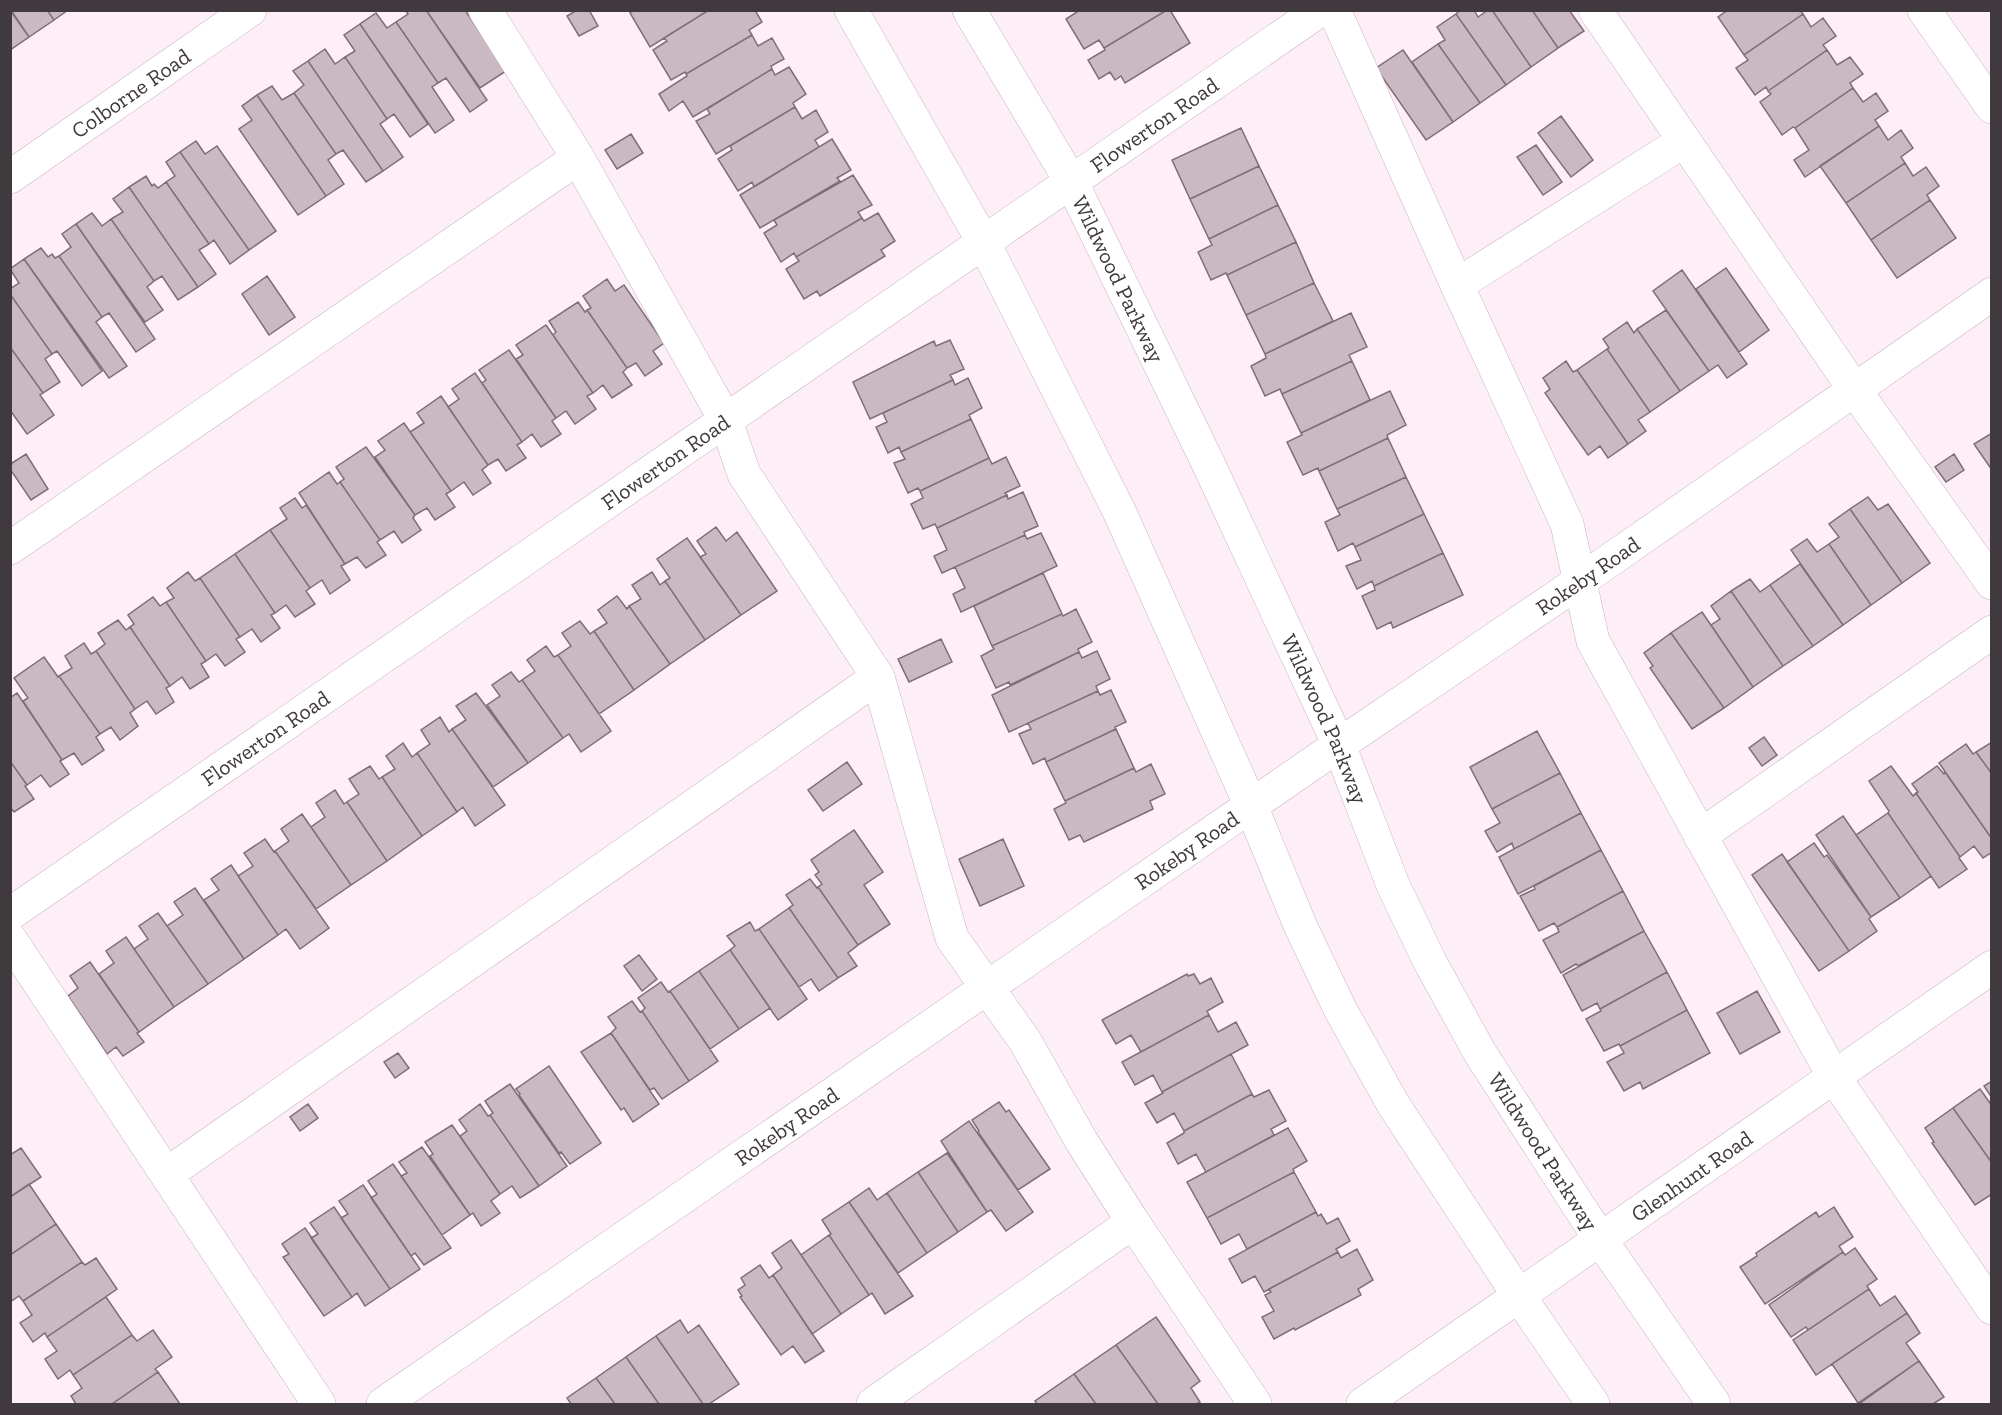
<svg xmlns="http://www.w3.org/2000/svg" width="2002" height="1415" font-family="'Zilla Slab',serif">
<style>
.building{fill:#cab8c3;stroke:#7e6e78;stroke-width:1.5}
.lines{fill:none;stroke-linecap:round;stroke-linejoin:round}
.minor-casing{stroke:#c7b6c0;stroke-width:34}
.minor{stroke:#fff;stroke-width:33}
.labels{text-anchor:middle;stroke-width:4.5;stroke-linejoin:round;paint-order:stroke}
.street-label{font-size:22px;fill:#40393d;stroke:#fdeef7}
</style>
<rect width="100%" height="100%" fill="#fdeef7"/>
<path class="building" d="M10,10L29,37L10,50Z
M11,10H47L54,20L29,37Z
M47,10H68L54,20Z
M405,10H426L487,100L470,112L446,78L438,83L396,22L408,14Z
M426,10H465L506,71L480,88Z
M577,10H589L598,26L579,36L567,16Z
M634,10H709L650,47L630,13Z
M709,10H755L762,22L749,30L752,35L686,74L685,72L671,80L653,50L667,41L664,38Z
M1167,10L1104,48L1099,40L1084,49L1066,19L1080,10Z
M1167,10H1170L1190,43L1125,83L1121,76L1115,80L1110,72L1099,79L1088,60L1105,50L1104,48Z
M1460,10H1474L1478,17L1488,10H1492L1531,67L1506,85L1456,14Z
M1492,10H1532L1558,48L1531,67Z
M1532,10H1569L1584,31L1558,48Z
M1728,10H1800L1803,14L1744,55L1718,17Z
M376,13L387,28L396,22L438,83L432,87L454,120L435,133L360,24Z
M1456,14L1506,85L1480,103L1438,44L1445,40L1437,27Z
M1803,14L1811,27L1823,18L1836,36L1823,45L1827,50L1768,91L1766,87L1755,95L1736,68L1748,60L1744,55Z
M360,24L428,124L410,137L394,114L387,119L345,57L355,51L344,35Z
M752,35L758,46L772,38L784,59L771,66L772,69L693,117L683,101L669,111L659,94L687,76L686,74Z
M1438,44L1480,103L1453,122L1412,62Z
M325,49L335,64L345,57L387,119L380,124L403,157L383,171L308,61Z
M1403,50L1453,122L1426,140L1376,68Z
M1827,50L1837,65L1850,57L1863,74L1850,83L1853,88L1795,128L1793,127L1782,135L1760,102L1771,94L1768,91Z
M308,61L383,171L366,182L343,150L336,154L294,93L304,85L293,71Z
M789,67L806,94L793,103L795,107L716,154L696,121L710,114L707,109L772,69L775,75Z
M272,86L282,100L294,93L336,154L328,160L344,184L326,196L257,95Z
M1853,88L1863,102L1876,93L1888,111L1875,120L1879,126L1805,177L1794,160L1809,150L1795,128Z
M257,95L326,196L298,215L239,129L252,120L242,106Z
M795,107L802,119L816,110L828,132L815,140L819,147L754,187L752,182L738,191L718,159L732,150L730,146Z
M1561,116L1593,160L1571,177L1538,133Z
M1879,126L1888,140L1901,130L1913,148L1901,157L1905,163L1846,203L1820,166Z
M1241,128L1259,166L1190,199L1172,160Z
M631,134L643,153L617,169L605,150Z
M832,139L851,170L837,178L840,181L760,228L740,195Z
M196,141L205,154L217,146L276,231L249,250L180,152Z
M1536,145L1562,182L1543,195L1517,157Z
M180,152L249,250L230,264L214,240L209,244L166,182L175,176L166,162Z
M1905,163L1913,176L1926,167L1939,186L1927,195L1930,200L1871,240L1846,203Z
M1259,166L1278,205L1209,239L1190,199Z
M853,175L872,205L858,212L862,218L796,257L794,253L781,262L764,233L777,225L774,220Z
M146,176L152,186L154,184L158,188L166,182L209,244L199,250L216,274L198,287L129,187Z
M129,187L198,287L178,300L162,276L154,281L111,219L123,212L113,199Z
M1930,200L1956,238L1897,278L1871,240Z
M1278,205L1296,242L1227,275L1226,273L1211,280L1198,252L1212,245L1209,239Z
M92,213L102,226L111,219L154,281L147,287L163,310L145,322L76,224Z
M878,213L895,241L881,250L885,256L820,296L817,291L804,299L786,269L799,261L796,257L862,218L864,221Z
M76,224L155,339L136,352L109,313L102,317L59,256L71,247L62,234Z
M1296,242L1314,283L1246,315L1227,275Z
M41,248L48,257L52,254L55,258L59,256L102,317L96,322L127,366L109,378L24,259Z
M24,259L102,371L82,386L57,351L52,354L10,294V289L19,283L10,269Z
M1726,268L1769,330L1739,352L1696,289Z
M1682,270L1747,364L1727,378L1718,365L1709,371L1653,291Z
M267,276L295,317L269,335L242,294Z
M607,279L615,291L624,285L664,343L653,351L662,364L645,376L636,363L627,368L587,310L591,308L583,296Z
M1314,283L1333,321L1265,354L1246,315Z
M10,294L52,354L45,359L60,382L43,393L10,347Z
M578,302L585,312L587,310L627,368L623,372L632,385L612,398L603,385L593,393L553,335L556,332L549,321Z
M1666,310L1709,371L1680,391L1637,329Z
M1351,313L1367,347L1349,355L1352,361L1282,394L1280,389L1265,396L1251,366L1266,358L1265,354Z
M1627,322L1634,333L1637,329L1680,391L1650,412L1607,349L1609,348L1603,339Z
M546,325L593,393L587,396L596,409L575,424L566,411L556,418L516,359L523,355L516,345Z
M950,340L964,369L950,375L953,380L870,419L853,382L934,341L936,346Z
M10,347L43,393L40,395L54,415L27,434L10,410Z
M1607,349L1650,412L1638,420L1646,431L1628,444L1577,370Z
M509,350L556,418L552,421L561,434L541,447L532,434L522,442L482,383L486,380L479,370Z
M1352,361L1370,400L1301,433L1282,394Z
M1566,361L1573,372L1577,370L1628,444L1608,458L1600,446L1588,455L1545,393L1550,389L1543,378Z
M475,373L522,442L517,445L526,458L506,471L498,459L488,465L448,407L459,399L452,389Z
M968,378L982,408L969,415L971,419L901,452L899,447L888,453L876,427L887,422L883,413L953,380L955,385Z
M1390,391L1406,425L1387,435L1388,438L1319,471L1318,468L1303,475L1287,442L1302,435L1301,433Z
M441,396L488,465L482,470L491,483L473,495L464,482L451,491L410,432L424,423L417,413Z
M971,419L989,458L920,491L918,488L908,493L894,463L905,459L901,452Z
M404,423L451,491L446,494L455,507L435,520L427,508L415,515L375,457L385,450L378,441Z
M1992,433V470L1974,444Z
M1388,438L1406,477L1337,509L1319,471Z
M366,447L415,515L413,518L421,530L402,543L394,531L380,540L340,482L344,479L336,467Z
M26,454L48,489L31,500L10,469L12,463Z
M1954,454L1964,470L1946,482L1935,467Z
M1006,457L1020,486L1005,493L1007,495L937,528L935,524L923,529L911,504L923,498L920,491L989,458L992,464Z
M329,472L337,484L340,482L380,540L377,542L386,555L366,568L357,557L345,564L299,493Z
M1406,477L1424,514L1355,547L1353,543L1338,551L1325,522L1340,515L1337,509Z
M1023,492L1038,526L1024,532L1025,535L942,573L934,556L947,550L937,528L1007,495L1008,499Z
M1868,497L1878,510L1888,504L1930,563L1902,583L1850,509Z
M295,498L302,508L306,505L345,564L341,566L350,580L330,594L322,580L310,588L270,530L287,519L280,508Z
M1850,509L1902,583L1871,605L1829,544L1839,537L1829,524Z
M1424,514L1443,553L1374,586L1372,581L1357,589L1346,566L1361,560L1355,547Z
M716,527L726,541L737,532L777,591L741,615L700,557L706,554L697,541Z
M270,530L310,588L306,591L315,604L295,617L286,605L275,613L235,554Z
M1041,533L1057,566L961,612L953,594L965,588L955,567L1025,535L1027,539Z
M687,538L741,615L705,640L665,581L670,578L657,559Z
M1807,539L1817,552L1829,544L1871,605L1843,625L1791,550Z
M1443,553L1463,595L1393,628L1391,622L1377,629L1362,596L1375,590L1374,586Z
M235,554L275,613L271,615L280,628L261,642L252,629L240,637L200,578Z
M1800,564L1843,625L1813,646L1770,585Z
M188,572L195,581L200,578L240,637L236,639L245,652L225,666L216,654L206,661L166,602L174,598L167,588Z
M652,572L660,585L665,581L705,640L670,664L629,606L641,599L632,585Z
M1043,573L1062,614L992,646L974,606Z
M1750,579L1760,592L1770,585L1813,646L1783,666L1731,591Z
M1731,591L1783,666L1753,687L1711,625L1720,619L1711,606Z
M617,596L627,609L629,606L670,664L634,690L594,631L607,623L598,610Z
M153,597L160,606L166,602L206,661L201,664L209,677L190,689L182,677L170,686L130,627L134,624L128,615Z
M1076,609L1092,642L1078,649L1079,652L1010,685L1009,682L996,688L981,656L994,649L992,646L1062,614L1063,616Z
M1702,612L1753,687L1724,708L1671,633Z
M118,620L126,630L130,627L170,686L166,688L174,702L156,714L147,701L135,709L96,651L105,644L98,633Z
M580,621L590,634L594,631L634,690L599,714L558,655L571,646L562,633Z
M1671,633L1724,708L1692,729L1650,668L1653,666L1644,653Z
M941,639L952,662L909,682L898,659Z
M84,643L91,654L96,651L135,709L130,713L138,726L120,740L111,727L100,734L59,676L72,668L65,656Z
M546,646L554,657L558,655L611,731L581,752L569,734L563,738L522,680L535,671L527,660Z
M1097,651L1110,679L1096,686L1098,691L1009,732L992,695L1079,652L1082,658Z
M44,657L58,677L59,676L100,734L96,737L104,750L82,765L74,753L62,760L23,701L28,698L14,678Z
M511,672L519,682L522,680L563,738L528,763L487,705L500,696L492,685Z
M1111,690L1126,722L1115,727L1116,729L1046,762L1045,758L1033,764L1019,734L1031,729L1028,723L1098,691L1100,695Z
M17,693L62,760L60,761L69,774L50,787L41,775L27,785L10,761V698Z
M476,693L528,763L493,787L452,729L466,720L456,706Z
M440,717L449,732L452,729L505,805L475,826L463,807L457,812L417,753L430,744L421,730Z
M1116,729L1134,768L1065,801L1046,762Z
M1537,731L1560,773L1492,809L1470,767Z
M1764,737L1777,755L1762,766L1749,748Z
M1992,742V774L1976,752Z
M403,743L412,757L417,753L457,812L422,836L382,777L395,769L386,756Z
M1966,744L1973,754L1976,752L1992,774V839L1939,763Z
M10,761L27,785L25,786L34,799L14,812L10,807Z
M847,762L862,784L823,811L808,790Z
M1151,764L1165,794L1150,801L1153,809L1084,842L1080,835L1069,840L1054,809L1066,803L1065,801L1134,768L1136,772Z
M370,766L379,779L382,777L422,836L387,861L347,802L359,794L349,779Z
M1891,766L1913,796L1916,793L1960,857L1959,858L1967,869L1939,888L1888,813L1889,811L1869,781Z
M1937,766L1944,774L1945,772L1992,839V852L1983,858L1974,846L1960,857L1916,793L1918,792L1912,784Z
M1560,773L1581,813L1514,849L1512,843L1497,852L1485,831L1500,823L1492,809Z
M335,790L344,804L347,802L387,861L351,885L311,827L325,817L316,803Z
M1581,813L1601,850L1518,894L1499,857Z
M1888,813L1931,876L1900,898L1856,835Z
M302,814L351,885L316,909L275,851L289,841L281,829Z
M1843,816L1900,898L1871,917L1816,835Z
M854,830L883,872L864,885L890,924L858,945L818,887L822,884L815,875L819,872L811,860Z
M265,839L274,852L275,851L329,928L300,949L286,929L278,935L238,876L253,866L244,853Z
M1003,839L1024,886L980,906L959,859Z
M1814,843L1824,857L1827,855L1871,917L1869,919L1877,931L1849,951L1787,862Z
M1601,850L1623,891L1557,927L1554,923L1539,931L1520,896L1535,889L1534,886Z
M1782,854L1849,951L1819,971L1752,875Z
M231,865L278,935L244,959L204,900L219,890L211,879Z
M810,879L817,888L818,887L858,945L848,953L857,966L838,978L789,908L793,905L786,895Z
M195,888L244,959L208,984L167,926L183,915L174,902Z
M1623,891L1644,931L1578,966L1576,964L1561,973L1543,940L1559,932L1557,927Z
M789,908L838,978L819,991L811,979L799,987L759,929Z
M158,913L208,984L174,1007L134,949L148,939L139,926Z
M750,922L755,931L759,929L807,999L778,1020L730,950L735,946L727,936Z
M1644,931L1667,972L1600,1009L1597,1003L1582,1011L1563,975Z
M126,937L174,1007L139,1032L99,974L114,963L106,951Z
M730,950L770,1008L739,1029L699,971Z
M639,955L657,979L642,991L624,966Z
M90,962L139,1032L137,1033L144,1042L123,1056L116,1047L107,1054L68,996L78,988L70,976Z
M699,971L739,1029L710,1049L670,991Z
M1667,972L1687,1010L1620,1046L1619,1044L1604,1051L1586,1019L1601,1011L1600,1009Z
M1187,974L1188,976L1194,974L1200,984L1211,978L1223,1002L1207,1011L1209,1015L1141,1052L1131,1035L1116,1044L1102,1020Z
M661,982L668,992L670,991L718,1061L689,1081L642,1011L645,1008L638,998Z
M1757,991L1780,1032L1740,1054L1717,1013Z
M632,1001L640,1012L642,1011L689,1081L662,1099L654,1088L650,1090L611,1033L616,1028L608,1017Z
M1687,1010L1710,1053L1643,1089L1640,1082L1624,1091L1607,1062L1624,1053L1620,1046Z
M1209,1015L1218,1032L1236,1022L1248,1045L1162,1092L1153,1075L1135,1085L1122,1062Z
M611,1033L659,1104L633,1122L624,1108L621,1110L581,1052Z
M398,1053L409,1068L395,1078L384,1062Z
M1231,1054L1252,1094L1184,1131L1174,1113L1157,1123L1145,1103L1163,1093L1162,1092Z
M549,1066L601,1143L570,1164L561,1152L559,1153L519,1095L520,1094L516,1089Z
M1992,1081V1098L1984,1086Z
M510,1084L567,1166L539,1186L490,1115L493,1113L485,1101Z
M1980,1089L1990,1103L1992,1101V1163L1953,1108Z
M1269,1090L1286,1121L1271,1129L1274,1135L1206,1172L1196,1154L1178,1164L1167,1143L1184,1133V1131L1252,1094L1254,1097Z
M999,1102L1006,1112L1009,1110L1050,1169L1018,1190L978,1132L979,1131L972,1120Z
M308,1104L318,1118L300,1131L290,1117Z
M480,1104L488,1116L490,1115L539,1186L520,1198L512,1186L500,1194L460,1136L467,1131L459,1120Z
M1953,1108L1992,1163V1194L1975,1205L1932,1143L1934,1142L1925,1128Z
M969,1121L1033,1212L1006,1231L991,1210L987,1212L941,1141Z
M452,1125L500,1194L491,1201L500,1213L481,1226L473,1213L470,1215L430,1156L433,1154L425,1142Z
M1288,1128L1307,1161L1293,1169L1294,1172L1207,1218L1187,1182Z
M422,1147L470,1215L442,1235L401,1176L407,1173L399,1162Z
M21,1148L41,1177L10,1197V1155Z
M947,1153L987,1212L958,1232L918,1172Z
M393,1164L451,1248L424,1265L415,1253L411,1256L371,1198L377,1194L368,1181Z
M918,1172L958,1232L927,1253L887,1193Z
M1294,1172L1316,1212L1247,1249L1239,1234L1221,1244L1207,1218Z
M29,1184L56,1224L10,1255V1197Z
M363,1185L420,1269L390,1289L341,1218L348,1214L339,1201Z
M869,1188L877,1200L887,1193L927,1253L898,1273L849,1202Z
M849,1202L913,1296L885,1314L872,1293L869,1295L829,1235L831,1234L822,1220Z
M334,1207L390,1289L365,1306L357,1293L352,1297L311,1238L318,1234L310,1223Z
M1834,1207L1853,1237L1839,1246L1843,1252L1765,1304L1740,1267L1757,1256L1756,1253L1816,1212L1819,1217Z
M1316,1212L1318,1216L1321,1214L1327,1224L1338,1218L1350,1241L1336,1249L1338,1252L1264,1292L1255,1276L1242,1283L1229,1259Z
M56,1224L82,1262L23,1301L19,1296L10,1302V1255Z
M305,1228L352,1297L324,1316L283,1257L289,1254L282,1244Z
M829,1235L869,1295L841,1314L801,1255Z
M791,1240L841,1314L812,1334L773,1275L782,1268L772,1253Z
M1855,1248L1877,1279L1867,1286L1869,1289L1808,1330L1806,1327L1791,1337L1769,1305L1843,1252L1845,1255Z
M1357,1249L1373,1280L1358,1289L1361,1295L1295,1330L1294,1328L1274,1339L1262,1317L1274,1311L1265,1295L1271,1292L1269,1289L1338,1252L1341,1258Z
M96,1258L117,1289L47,1337L45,1333L33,1342L20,1323L32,1315L23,1301L82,1262L85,1265Z
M760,1265L769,1278L773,1275L824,1351L805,1363L793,1346L781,1355L740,1297L742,1296L738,1290L745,1285L741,1278Z
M1869,1289L1880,1306L1895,1296L1907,1313L1816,1375L1793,1340Z
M106,1297L132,1335L73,1375L70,1370L58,1379L45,1359L57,1351L47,1337Z
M1907,1313L1920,1333L1906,1343L1919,1361L1858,1403L1832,1364Z
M1156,1317L1200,1381L1191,1388L1200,1402L1196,1404H1158L1116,1345Z
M680,1320L688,1333L699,1325L739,1384L709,1404H703L656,1336Z
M153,1330L172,1357L155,1369L158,1372L112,1404H76L71,1396L82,1388L73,1375L132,1335L137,1341Z
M656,1336L703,1404H659L626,1357Z
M1116,1345L1158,1404H1096L1074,1374Z
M626,1357L659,1404H615L596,1378Z
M1919,1361L1944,1397L1933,1404H1859Z
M158,1372L180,1404H112Z
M1074,1374L1096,1404H1037L1035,1401Z
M596,1378L615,1404H571L567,1398Z"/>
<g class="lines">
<g class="minor-casing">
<g id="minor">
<path d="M485,10L578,158L726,421L744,474L878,677L952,938L1025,1041L1082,1142L1133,1222L1255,1404"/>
<path d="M851,10L984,243L1120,513L1251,806L1300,925L1340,1009L1393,1104L1519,1296L1593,1404"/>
<path id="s1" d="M969,10L1072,183L1208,463L1339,745L1393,885L1430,962L1480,1053L1600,1239L1714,1404"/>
<path d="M1334,10L1457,285L1567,524L1593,641L1834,1077L1992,1308"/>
<path d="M1595,10L1854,389L1992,583"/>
<path d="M1924,10L1992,107"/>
<path id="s2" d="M10,177L250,10"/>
<path d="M1457,285L1684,141"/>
<path d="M10,548L578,158"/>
<path d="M1700,836L1992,632"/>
<path id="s3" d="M10,914L1320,10"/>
<path d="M10,939L319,1404"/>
<path d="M167,1174L878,677"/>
<path id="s4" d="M383,1404L1339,745L1580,581L1992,294"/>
<path d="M873,1404L1133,1222"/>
<path id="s5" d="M1363,1404L1992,967"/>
</g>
</g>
<use href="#minor" class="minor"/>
</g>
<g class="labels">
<g class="street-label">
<text dy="8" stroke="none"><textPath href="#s2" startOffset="147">Colborne Road</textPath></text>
<text dy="8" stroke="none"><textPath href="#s3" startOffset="1390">Flowerton Road</textPath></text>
<text dy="8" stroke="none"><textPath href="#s1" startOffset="308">Wildwood Parkway</textPath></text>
<text dy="8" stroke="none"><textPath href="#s3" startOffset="796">Flowerton Road</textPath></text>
<text dy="8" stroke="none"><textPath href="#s4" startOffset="1462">Rokeby Road</textPath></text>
<text dy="8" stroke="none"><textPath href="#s1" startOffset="794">Wildwood Parkway</textPath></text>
<text dy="8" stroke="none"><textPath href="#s3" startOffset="310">Flowerton Road</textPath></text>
<text dy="8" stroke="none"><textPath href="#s4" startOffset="976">Rokeby Road</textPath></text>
<text dy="8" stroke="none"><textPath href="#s4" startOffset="490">Rokeby Road</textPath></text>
<text dy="8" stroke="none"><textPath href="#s1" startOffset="1280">Wildwood Parkway</textPath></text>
<text dy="8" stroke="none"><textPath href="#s5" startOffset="400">Glenhunt Road</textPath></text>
</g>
</g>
<rect width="2002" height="1415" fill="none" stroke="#40393d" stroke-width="24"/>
</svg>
